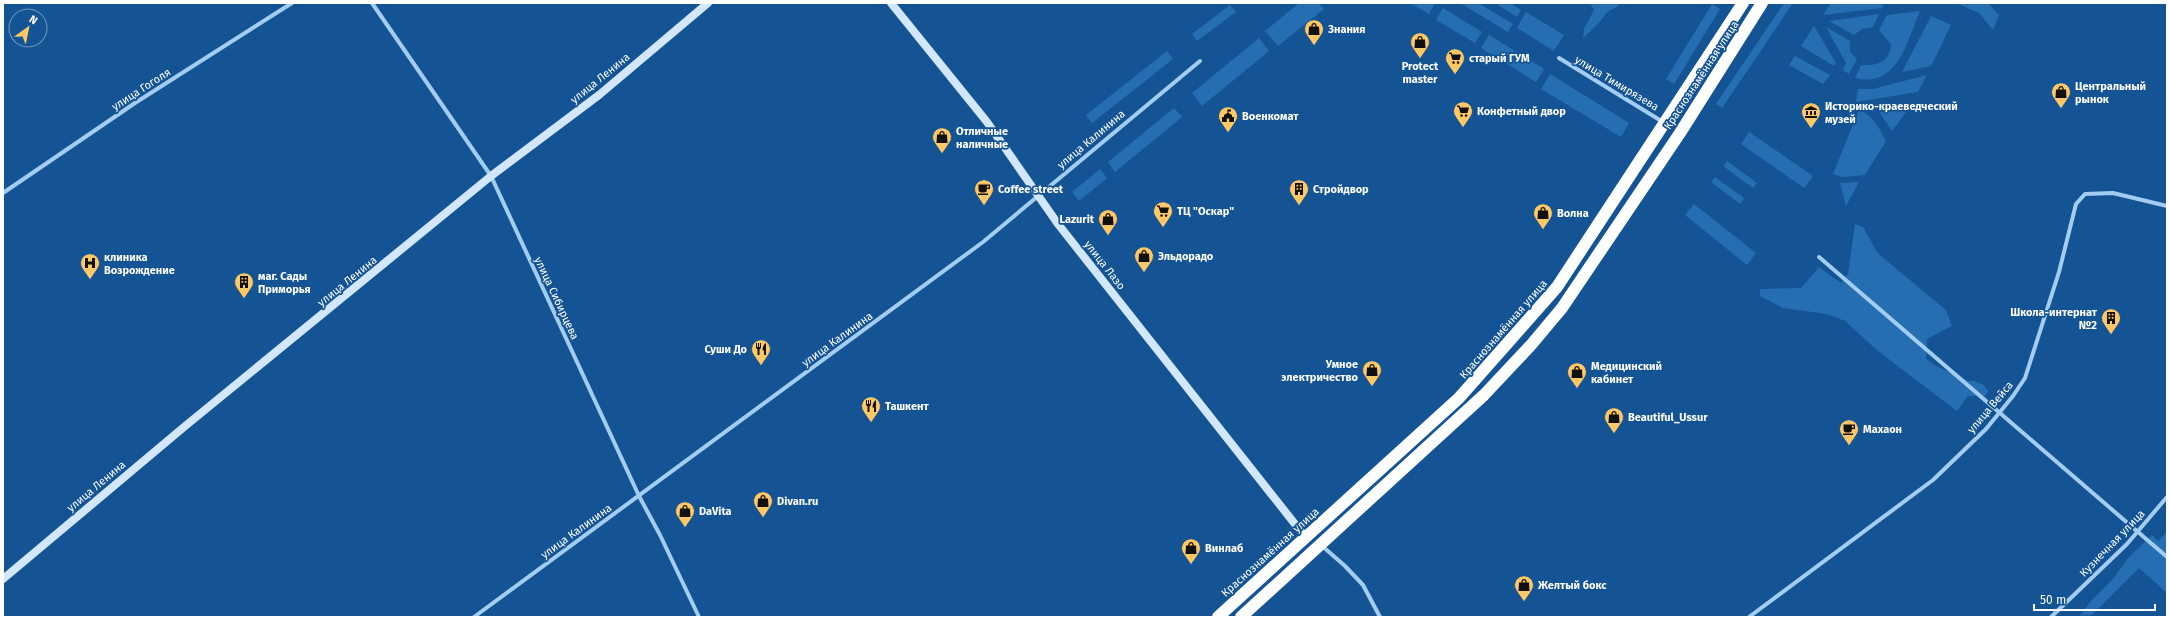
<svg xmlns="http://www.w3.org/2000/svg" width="2170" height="620" font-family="'Fira Sans',sans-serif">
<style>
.green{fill:#266eb2}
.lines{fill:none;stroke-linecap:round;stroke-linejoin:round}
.street{stroke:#a3ccf2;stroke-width:4}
.secondary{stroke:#d2e7fc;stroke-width:8}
.highway{stroke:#fff;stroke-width:12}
.labels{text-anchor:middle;stroke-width:3.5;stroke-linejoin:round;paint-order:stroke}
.poi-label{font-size:11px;font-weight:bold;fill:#fff;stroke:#145494;text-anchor:start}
.street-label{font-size:11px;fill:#fff;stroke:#145494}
</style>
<rect width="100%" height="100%" fill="#145494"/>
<path class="green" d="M1299,3H1319L1324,9L1278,46L1265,31Z
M1410,3H1435L1429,14Z
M1460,3H1478L1513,24L1508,32Z
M1495,3H1510L1521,10L1517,17Z
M1590,3H1619L1618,6L1607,12L1598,24L1583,38L1584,29L1594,10Z
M1784,3H1793L1722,108L1716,104Z
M1831,3H1884L1882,8L1823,15Z
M1956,3H1988L1999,15L1993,30L1979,13Z
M1712,4L1720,9L1674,84L1666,79Z
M1230,5L1236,12L1197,41L1192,34Z
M1443,8L1482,32L1475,43L1436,20Z
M1920,11C1907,41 1898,89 1855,78L1861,65C1877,66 1890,62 1891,44L1879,30L1887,15Z
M1526,12L1564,35L1554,51L1517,28Z
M1879,14L1873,27L1862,29L1854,35L1829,21Z
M1931,16L1951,25L1931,66L1902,72Z
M1814,26L1836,63L1834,66L1801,46Z
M1826,27L1850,41V52L1857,59L1849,74L1843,70L1846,63Z
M1489,35L1544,69L1536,82L1481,48Z
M1259,38L1269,51L1202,106L1192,93Z
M1167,51L1173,59L1092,123L1086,115Z
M1795,56L1830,75L1823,84L1789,65Z
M1550,74L1629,123L1621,137L1541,89Z
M1927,75L1918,92L1856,102L1858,89H1873Z
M1912,104L1892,131L1878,110Z
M1174,108L1182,117L1115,172L1108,162Z
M1859,110C1874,116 1879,128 1886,141L1865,175L1842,177L1833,174Z
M1749,132L1813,176L1804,188L1741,144Z
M1727,161L1757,183L1753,188L1723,166Z
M1100,169L1107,178L1079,201L1072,192Z
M1715,177L1744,198L1740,204L1711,182Z
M1859,182L1846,206L1840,183Z
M1694,204L1756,253L1747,265L1685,215Z
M1855,224L1863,227L1877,252L1887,261L1946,310L1952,326L1927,339L1926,359L1936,366L1968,381H1974L1984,385L1988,392L1985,396H1968L1957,411L1878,351L1845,321L1827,314L1783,308L1760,296V289L1801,288L1819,267L1841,283L1848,274Z
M2167,532V593L2139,568L2092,615L2080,616L2090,602L2113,579L2128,558L2152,535L2158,541Z"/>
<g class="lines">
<path class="street" d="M372,3L491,176L639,496L660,535L699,617
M1559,58L1663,122
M3,193L135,103L292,3
M1819,257L2167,557
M1321,545L1345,566L1363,585L1380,617
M474,617L983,242L1200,61
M1749,617L1933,480L1986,429L2013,396L2025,378L2059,272L2076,204L2085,194L2113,193L2167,206
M2051,617L2127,544L2167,497"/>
<path class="secondary" d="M891,3L987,122L1058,224L1306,538
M3,579L184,427L491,176L599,95L708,3"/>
<path class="highway" d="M1218,617L1459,398L1557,287L1743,3
M1241,617L1484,395L1531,345L1562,308L1595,259L1680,133L1762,3"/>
</g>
<defs>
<g id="shop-pin" transform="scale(1)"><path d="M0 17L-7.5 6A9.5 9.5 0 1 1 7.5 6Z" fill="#ffc864" stroke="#145494"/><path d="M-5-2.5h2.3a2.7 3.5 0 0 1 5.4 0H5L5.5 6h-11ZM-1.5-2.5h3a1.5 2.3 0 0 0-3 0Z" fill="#111"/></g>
<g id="supermarket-pin" transform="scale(1)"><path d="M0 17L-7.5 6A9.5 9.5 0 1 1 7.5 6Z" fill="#ffc864" stroke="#145494"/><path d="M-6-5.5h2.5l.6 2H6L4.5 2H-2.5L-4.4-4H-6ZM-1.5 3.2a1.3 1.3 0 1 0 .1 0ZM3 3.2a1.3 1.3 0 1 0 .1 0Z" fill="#111"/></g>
<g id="museum-pin" transform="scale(1)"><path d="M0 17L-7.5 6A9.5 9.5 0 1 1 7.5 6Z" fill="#ffc864" stroke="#145494"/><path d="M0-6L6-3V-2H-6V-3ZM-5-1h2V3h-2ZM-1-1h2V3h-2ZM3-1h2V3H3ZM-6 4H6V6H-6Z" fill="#111"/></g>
<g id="civic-pin" transform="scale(1)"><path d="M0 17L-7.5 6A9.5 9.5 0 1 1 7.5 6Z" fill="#ffc864" stroke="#145494"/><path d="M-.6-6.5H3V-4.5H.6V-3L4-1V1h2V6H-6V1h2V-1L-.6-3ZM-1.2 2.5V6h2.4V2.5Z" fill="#111"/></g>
<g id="cafe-pin" transform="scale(1)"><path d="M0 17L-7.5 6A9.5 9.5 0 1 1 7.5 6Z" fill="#ffc864" stroke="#145494"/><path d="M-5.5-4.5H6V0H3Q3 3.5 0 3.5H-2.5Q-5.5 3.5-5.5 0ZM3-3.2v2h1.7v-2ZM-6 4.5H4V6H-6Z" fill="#111"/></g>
<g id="building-pin" transform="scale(1)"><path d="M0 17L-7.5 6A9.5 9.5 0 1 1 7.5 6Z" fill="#ffc864" stroke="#145494"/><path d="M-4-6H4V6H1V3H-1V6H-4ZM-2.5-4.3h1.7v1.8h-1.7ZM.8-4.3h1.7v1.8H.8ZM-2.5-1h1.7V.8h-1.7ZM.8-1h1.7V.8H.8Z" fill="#111"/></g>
<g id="hospital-pin" transform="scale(1)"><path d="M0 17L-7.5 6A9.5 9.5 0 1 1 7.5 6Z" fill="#ffc864" stroke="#145494"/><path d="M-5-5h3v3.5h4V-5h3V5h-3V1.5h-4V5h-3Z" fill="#111"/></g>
<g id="restaurant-pin" transform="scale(1)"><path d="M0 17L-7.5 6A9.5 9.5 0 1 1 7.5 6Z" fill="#ffc864" stroke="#145494"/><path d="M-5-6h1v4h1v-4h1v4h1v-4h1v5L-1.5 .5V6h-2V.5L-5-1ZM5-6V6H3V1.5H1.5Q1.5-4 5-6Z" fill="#111"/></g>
</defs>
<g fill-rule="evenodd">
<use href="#shop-pin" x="1314" y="29"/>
<use href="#shop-pin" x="1420" y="42"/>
<use href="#supermarket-pin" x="1455" y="58"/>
<use href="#shop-pin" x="2061" y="92"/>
<use href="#supermarket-pin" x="1463" y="111"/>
<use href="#museum-pin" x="1811" y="112"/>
<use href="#civic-pin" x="1228" y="116"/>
<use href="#shop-pin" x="942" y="137"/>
<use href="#cafe-pin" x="984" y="189"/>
<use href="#building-pin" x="1299" y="189"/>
<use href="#supermarket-pin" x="1163" y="211"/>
<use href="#shop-pin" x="1543" y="213"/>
<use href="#shop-pin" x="1108" y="219"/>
<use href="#shop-pin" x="1144" y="256"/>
<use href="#hospital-pin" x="90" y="263"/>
<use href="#building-pin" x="244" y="282"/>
<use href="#building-pin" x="2111" y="318"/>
<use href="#restaurant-pin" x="761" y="349"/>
<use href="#shop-pin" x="1372" y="370"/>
<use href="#shop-pin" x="1577" y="372"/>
<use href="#restaurant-pin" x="871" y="406"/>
<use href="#shop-pin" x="1614" y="417"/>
<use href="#cafe-pin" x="1849" y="429"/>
<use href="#shop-pin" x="763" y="501"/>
<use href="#shop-pin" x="685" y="511"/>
<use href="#shop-pin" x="1191" y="548"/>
<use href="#shop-pin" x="1524" y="585"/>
</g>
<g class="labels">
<g class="poi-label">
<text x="1328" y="33">Знания</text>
<text x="1469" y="62">старый ГУМ</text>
<text x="1420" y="70" text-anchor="middle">Protect<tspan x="1420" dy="13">master</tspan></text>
<text x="2075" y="90">Центральный<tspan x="2075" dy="13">рынок</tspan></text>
<text x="1825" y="110">Историко-краеведческий<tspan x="1825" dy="13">музей</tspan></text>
<text x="1477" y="115">Конфетный двор</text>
<text x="1242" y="120">Военкомат</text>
<text x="956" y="135">Отличные<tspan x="956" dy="13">наличные</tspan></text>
<text x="998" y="193">Coffee street</text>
<text x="1313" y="193">Стройдвор</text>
<text x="1177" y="215">ТЦ "Оскар"</text>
<text x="1557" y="217">Волна</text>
<text x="1094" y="223" text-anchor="end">Lazurit</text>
<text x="1158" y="260">Эльдорадо</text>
<text x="104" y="261">клиника<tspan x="104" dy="13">Возрождение</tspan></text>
<text x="258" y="280">маг. Сады<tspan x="258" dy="13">Приморья</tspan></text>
<text x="2097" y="316" text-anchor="end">Школа-интернат<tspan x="2097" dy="13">№2</tspan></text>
<text x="747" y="353" text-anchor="end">Суши До</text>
<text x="1358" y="368" text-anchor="end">Умное<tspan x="1358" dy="13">электричество</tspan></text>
<text x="1591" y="370">Медицинский<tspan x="1591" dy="13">кабинет</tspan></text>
<text x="885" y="410">Ташкент</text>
<text x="1628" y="421">Beautiful_Ussur</text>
<text x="1863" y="433">Махаон</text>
<text x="777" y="505">Divan.ru</text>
<text x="699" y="515">DaVita</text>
<text x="1205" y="552">Винлаб</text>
<text x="1538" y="589">Желтый бокс</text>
</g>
<g class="street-label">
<text transform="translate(1701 75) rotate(-57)" y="4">Краснознамённая улица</text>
<text transform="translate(600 78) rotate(-39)" y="4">улица Ленина</text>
<text transform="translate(1617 83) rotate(31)" y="4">улица Тимирязева</text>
<text transform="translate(141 89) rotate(-33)" y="4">улица Гоголя</text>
<text transform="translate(1091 139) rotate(-40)" y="4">улица Калинина</text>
<text transform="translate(1105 265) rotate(52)" y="4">улица Лазо</text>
<text transform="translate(347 281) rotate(-39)" y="4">улица Ленина</text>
<text transform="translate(557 298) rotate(65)" y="4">улица Сибирцева</text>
<text transform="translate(1503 329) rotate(-49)" y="4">Краснознамённая улица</text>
<text transform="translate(837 339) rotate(-36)" y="4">улица Калинина</text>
<text transform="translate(1990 407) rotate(-50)" y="4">улица Вейса</text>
<text transform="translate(96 486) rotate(-40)" y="4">улица Ленина</text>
<text transform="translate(576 531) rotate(-36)" y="4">улица Калинина</text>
<text transform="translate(2112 543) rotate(-46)" y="4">Кузнечная улица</text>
<text transform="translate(1270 552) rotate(-42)" y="4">Краснознамённая улица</text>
</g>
</g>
<rect width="2170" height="620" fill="none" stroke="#ffffff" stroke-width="8"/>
<g transform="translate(28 28) rotate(33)"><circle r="19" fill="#145494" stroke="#7298bf"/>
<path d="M0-3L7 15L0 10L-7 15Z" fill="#ffc864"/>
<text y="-6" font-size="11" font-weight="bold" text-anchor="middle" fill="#ffffff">N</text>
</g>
<path d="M2034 604v6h121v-6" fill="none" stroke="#ffffff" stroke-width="2"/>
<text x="2040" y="604" font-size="12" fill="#ffffff" stroke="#145494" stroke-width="3" paint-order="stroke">50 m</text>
</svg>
